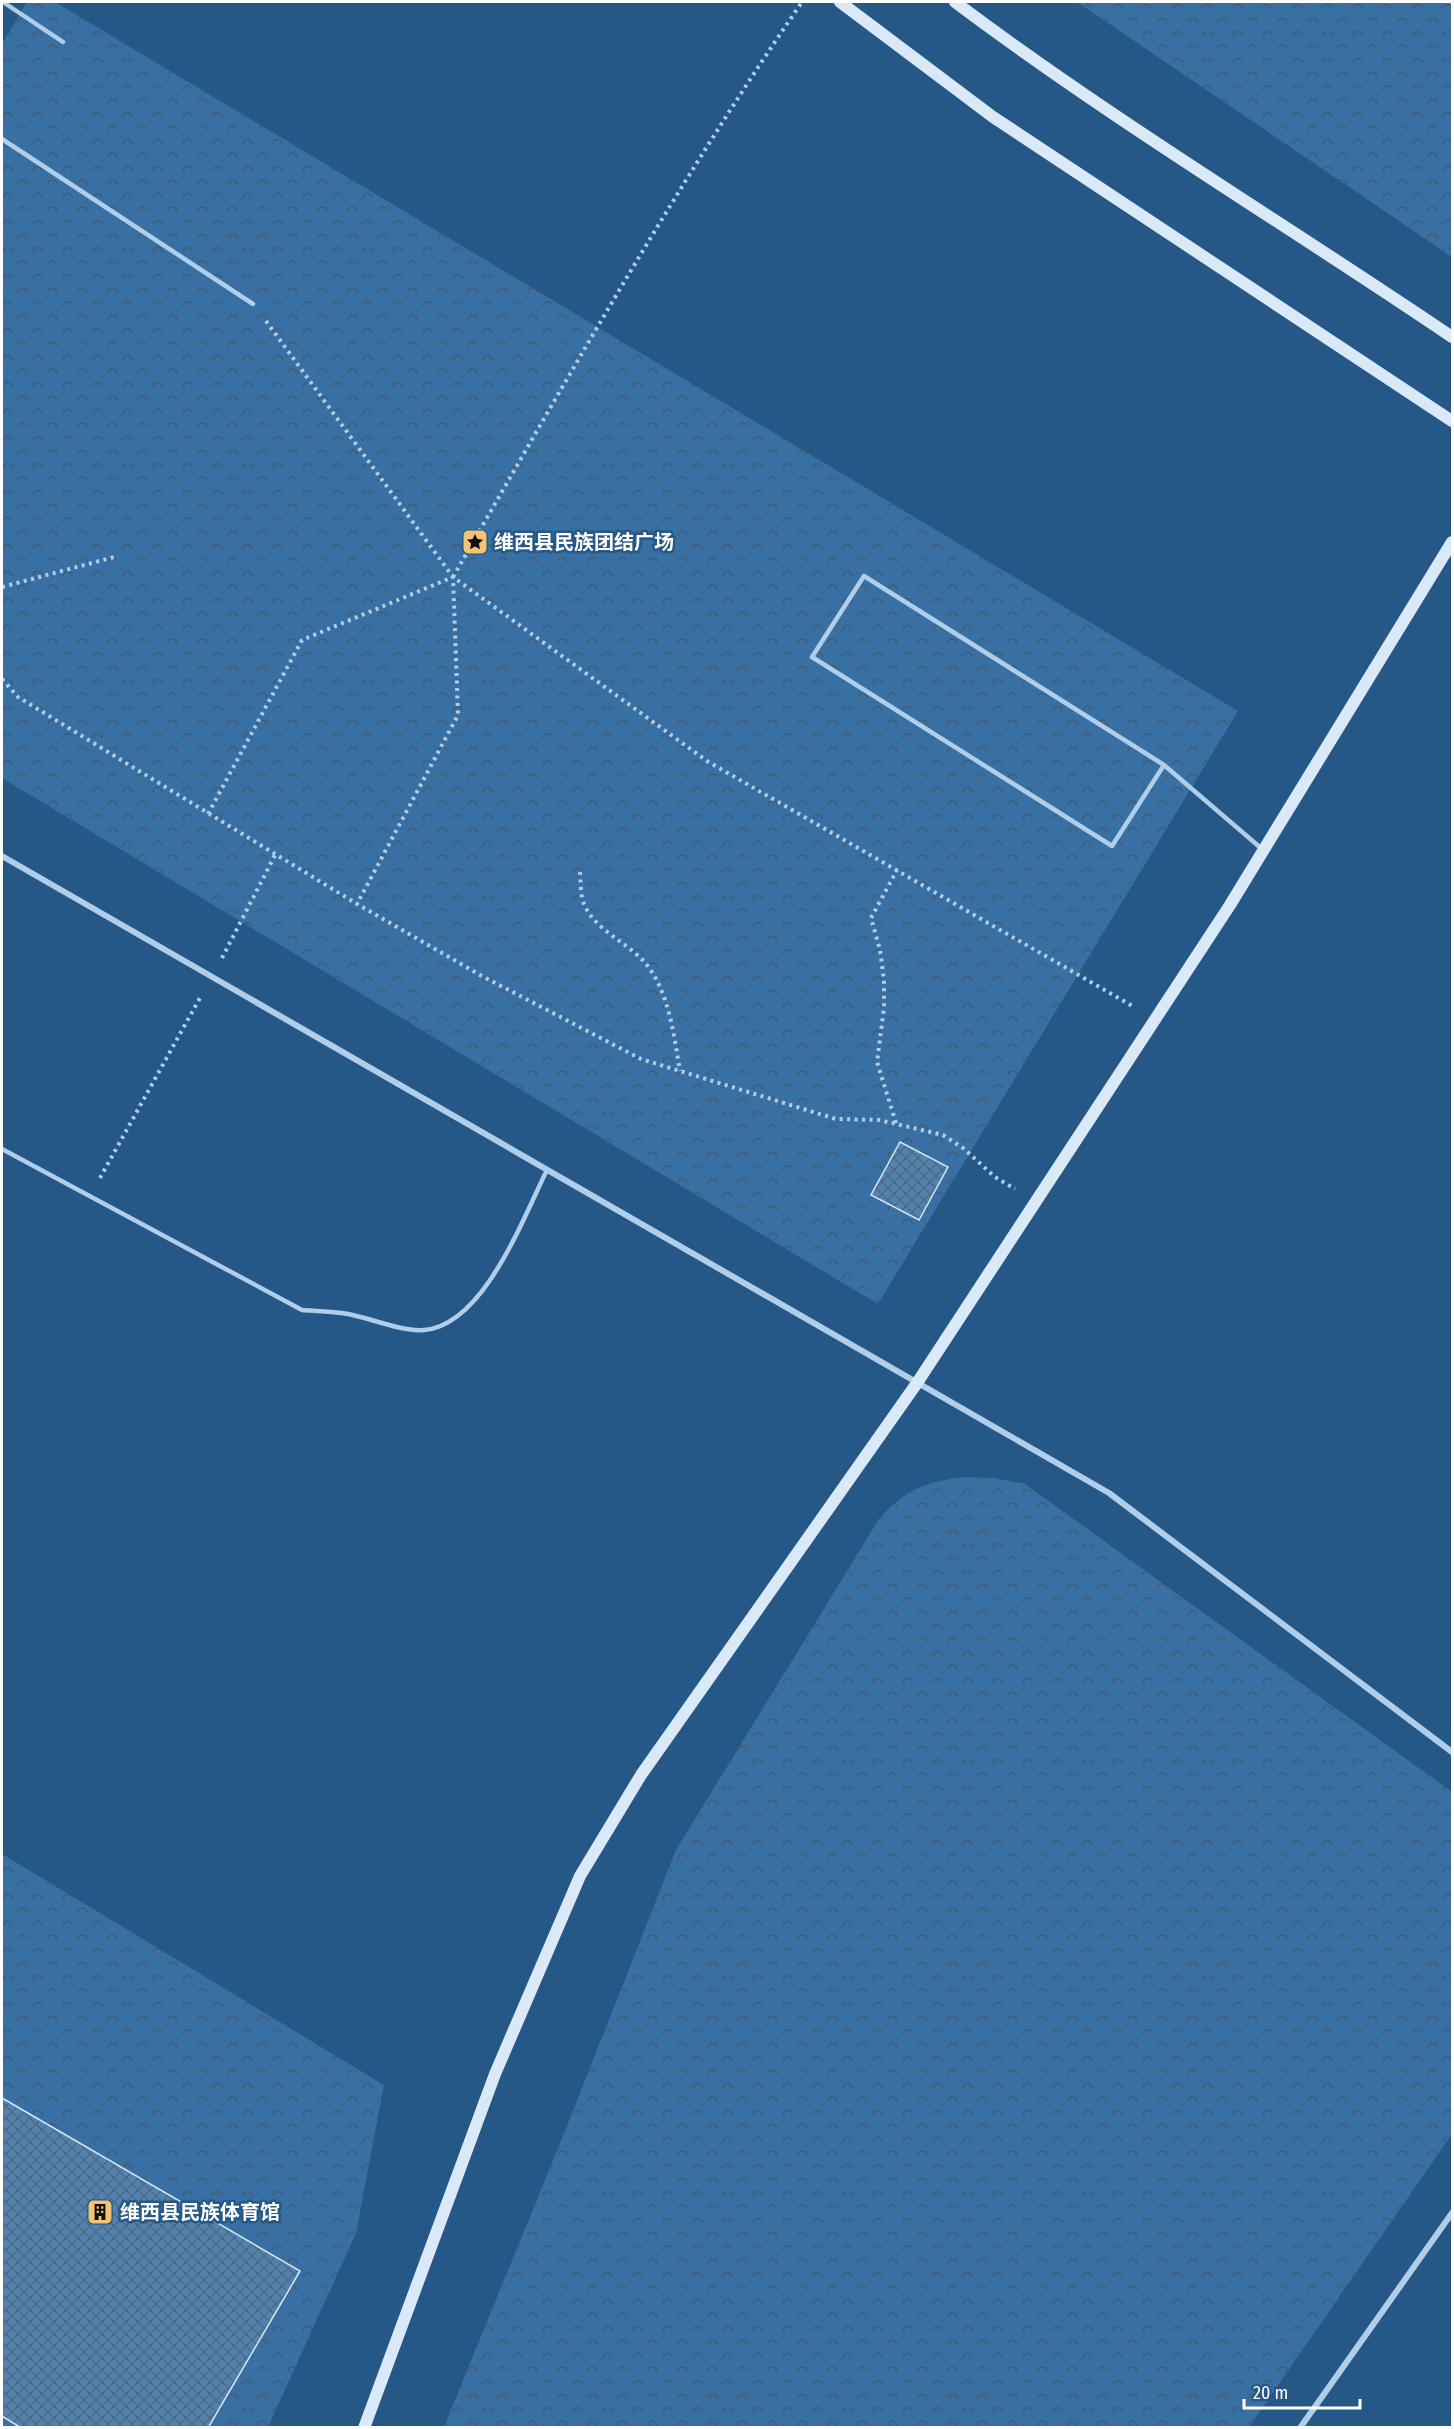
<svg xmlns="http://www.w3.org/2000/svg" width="1454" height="2429" font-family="'Fira Sans Condensed','Noto Sans SC',sans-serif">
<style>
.park{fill:url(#park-crowns)}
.building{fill:url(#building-cross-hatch);stroke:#d4e6f7;stroke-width:1.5}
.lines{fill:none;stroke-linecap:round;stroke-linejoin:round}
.path{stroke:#b0cee9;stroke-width:4;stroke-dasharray:3 4.5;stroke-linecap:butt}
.lane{stroke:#b0cee9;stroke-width:4.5}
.street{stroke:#b0cee9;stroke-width:6}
.secondary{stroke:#dae9f7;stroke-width:12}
.labels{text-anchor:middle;stroke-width:5;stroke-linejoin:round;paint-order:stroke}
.poi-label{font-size:20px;font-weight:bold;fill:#fff;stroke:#255787;text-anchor:start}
</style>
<defs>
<pattern id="park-crowns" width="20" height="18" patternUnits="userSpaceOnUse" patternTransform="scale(1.5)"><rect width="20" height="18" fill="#3970a3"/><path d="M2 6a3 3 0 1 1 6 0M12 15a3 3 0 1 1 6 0" fill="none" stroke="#445a6f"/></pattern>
<pattern id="building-cross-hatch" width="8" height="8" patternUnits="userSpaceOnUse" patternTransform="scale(1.5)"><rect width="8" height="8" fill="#5182b0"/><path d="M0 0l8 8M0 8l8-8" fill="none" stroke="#4f6a83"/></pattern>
</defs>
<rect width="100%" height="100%" fill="#255787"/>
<path class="park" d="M27,2H55L1238,711L878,1304L2,778V44Z
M1077,2H1452V257Z
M961,1477L993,1478L1025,1484L1452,1792V2134L1249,2427H444L563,2136L676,1850L879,1519C907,1489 921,1484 961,1477Z
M2,1854L384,2085L356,2233L268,2427H2Z"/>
<path class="building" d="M900,1142L948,1167L919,1220L871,1195Z
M2,2098L300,2271L208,2428H21L2,2416Z"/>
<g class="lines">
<path class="path" d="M266,321L453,577L707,761L1134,1007
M453,577C565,382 675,187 802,2
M2,587L118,556
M2,679L18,697L357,904L480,975L641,1059L836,1119L879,1120L943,1135L963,1148L995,1177L1015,1189
M208,814L302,640L453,577L458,715L357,904
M580,872C581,881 580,895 584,904C596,933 632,943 650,969C670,999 674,1036 680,1071
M222,958L275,855
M896,1123L877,1062L884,1008V980L880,950L871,918L897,870
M100,1178L201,996"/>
<path class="lane" d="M3,2L63,42
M2,139L253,304
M864,576L1164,765L1112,846L812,657Z
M1164,765L1262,849
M2,1149L302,1310C317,1311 333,1311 348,1314C370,1318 402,1332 424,1330C484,1325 523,1218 547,1170"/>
<path class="street" d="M2,856L1109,1493L1452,1752
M1300,2428L1452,2213"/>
<path class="secondary" d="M840,2L993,117L1452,421
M955,2C1115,122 1287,225 1452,337
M364,2428L495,2074L580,1876L641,1775L917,1383L1230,905L1452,542"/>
</g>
<defs>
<g id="sight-square" transform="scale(1.35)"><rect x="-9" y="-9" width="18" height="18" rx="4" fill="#f3c474" stroke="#255787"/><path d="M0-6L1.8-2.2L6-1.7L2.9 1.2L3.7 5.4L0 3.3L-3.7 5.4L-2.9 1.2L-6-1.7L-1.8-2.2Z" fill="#111"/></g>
<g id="building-square" transform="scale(1.35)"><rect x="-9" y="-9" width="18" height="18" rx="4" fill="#f3c474" stroke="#255787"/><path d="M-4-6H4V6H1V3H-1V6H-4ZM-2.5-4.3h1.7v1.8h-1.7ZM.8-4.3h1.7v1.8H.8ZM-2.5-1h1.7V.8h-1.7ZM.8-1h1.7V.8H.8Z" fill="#111"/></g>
</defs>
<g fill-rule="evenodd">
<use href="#sight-square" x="475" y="542"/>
<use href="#building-square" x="100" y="2212"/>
</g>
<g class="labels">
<g class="poi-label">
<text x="494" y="549">维西县民族团结广场</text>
<text x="120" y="2219">维西县民族体育馆</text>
</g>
</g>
<rect width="1454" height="2429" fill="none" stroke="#ffffff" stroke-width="6"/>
<path d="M1244 2399v9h116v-9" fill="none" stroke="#ffffff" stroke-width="3"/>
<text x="1253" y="2399" font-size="18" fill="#ffffff" stroke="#255787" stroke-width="4.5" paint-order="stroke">20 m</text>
</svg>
